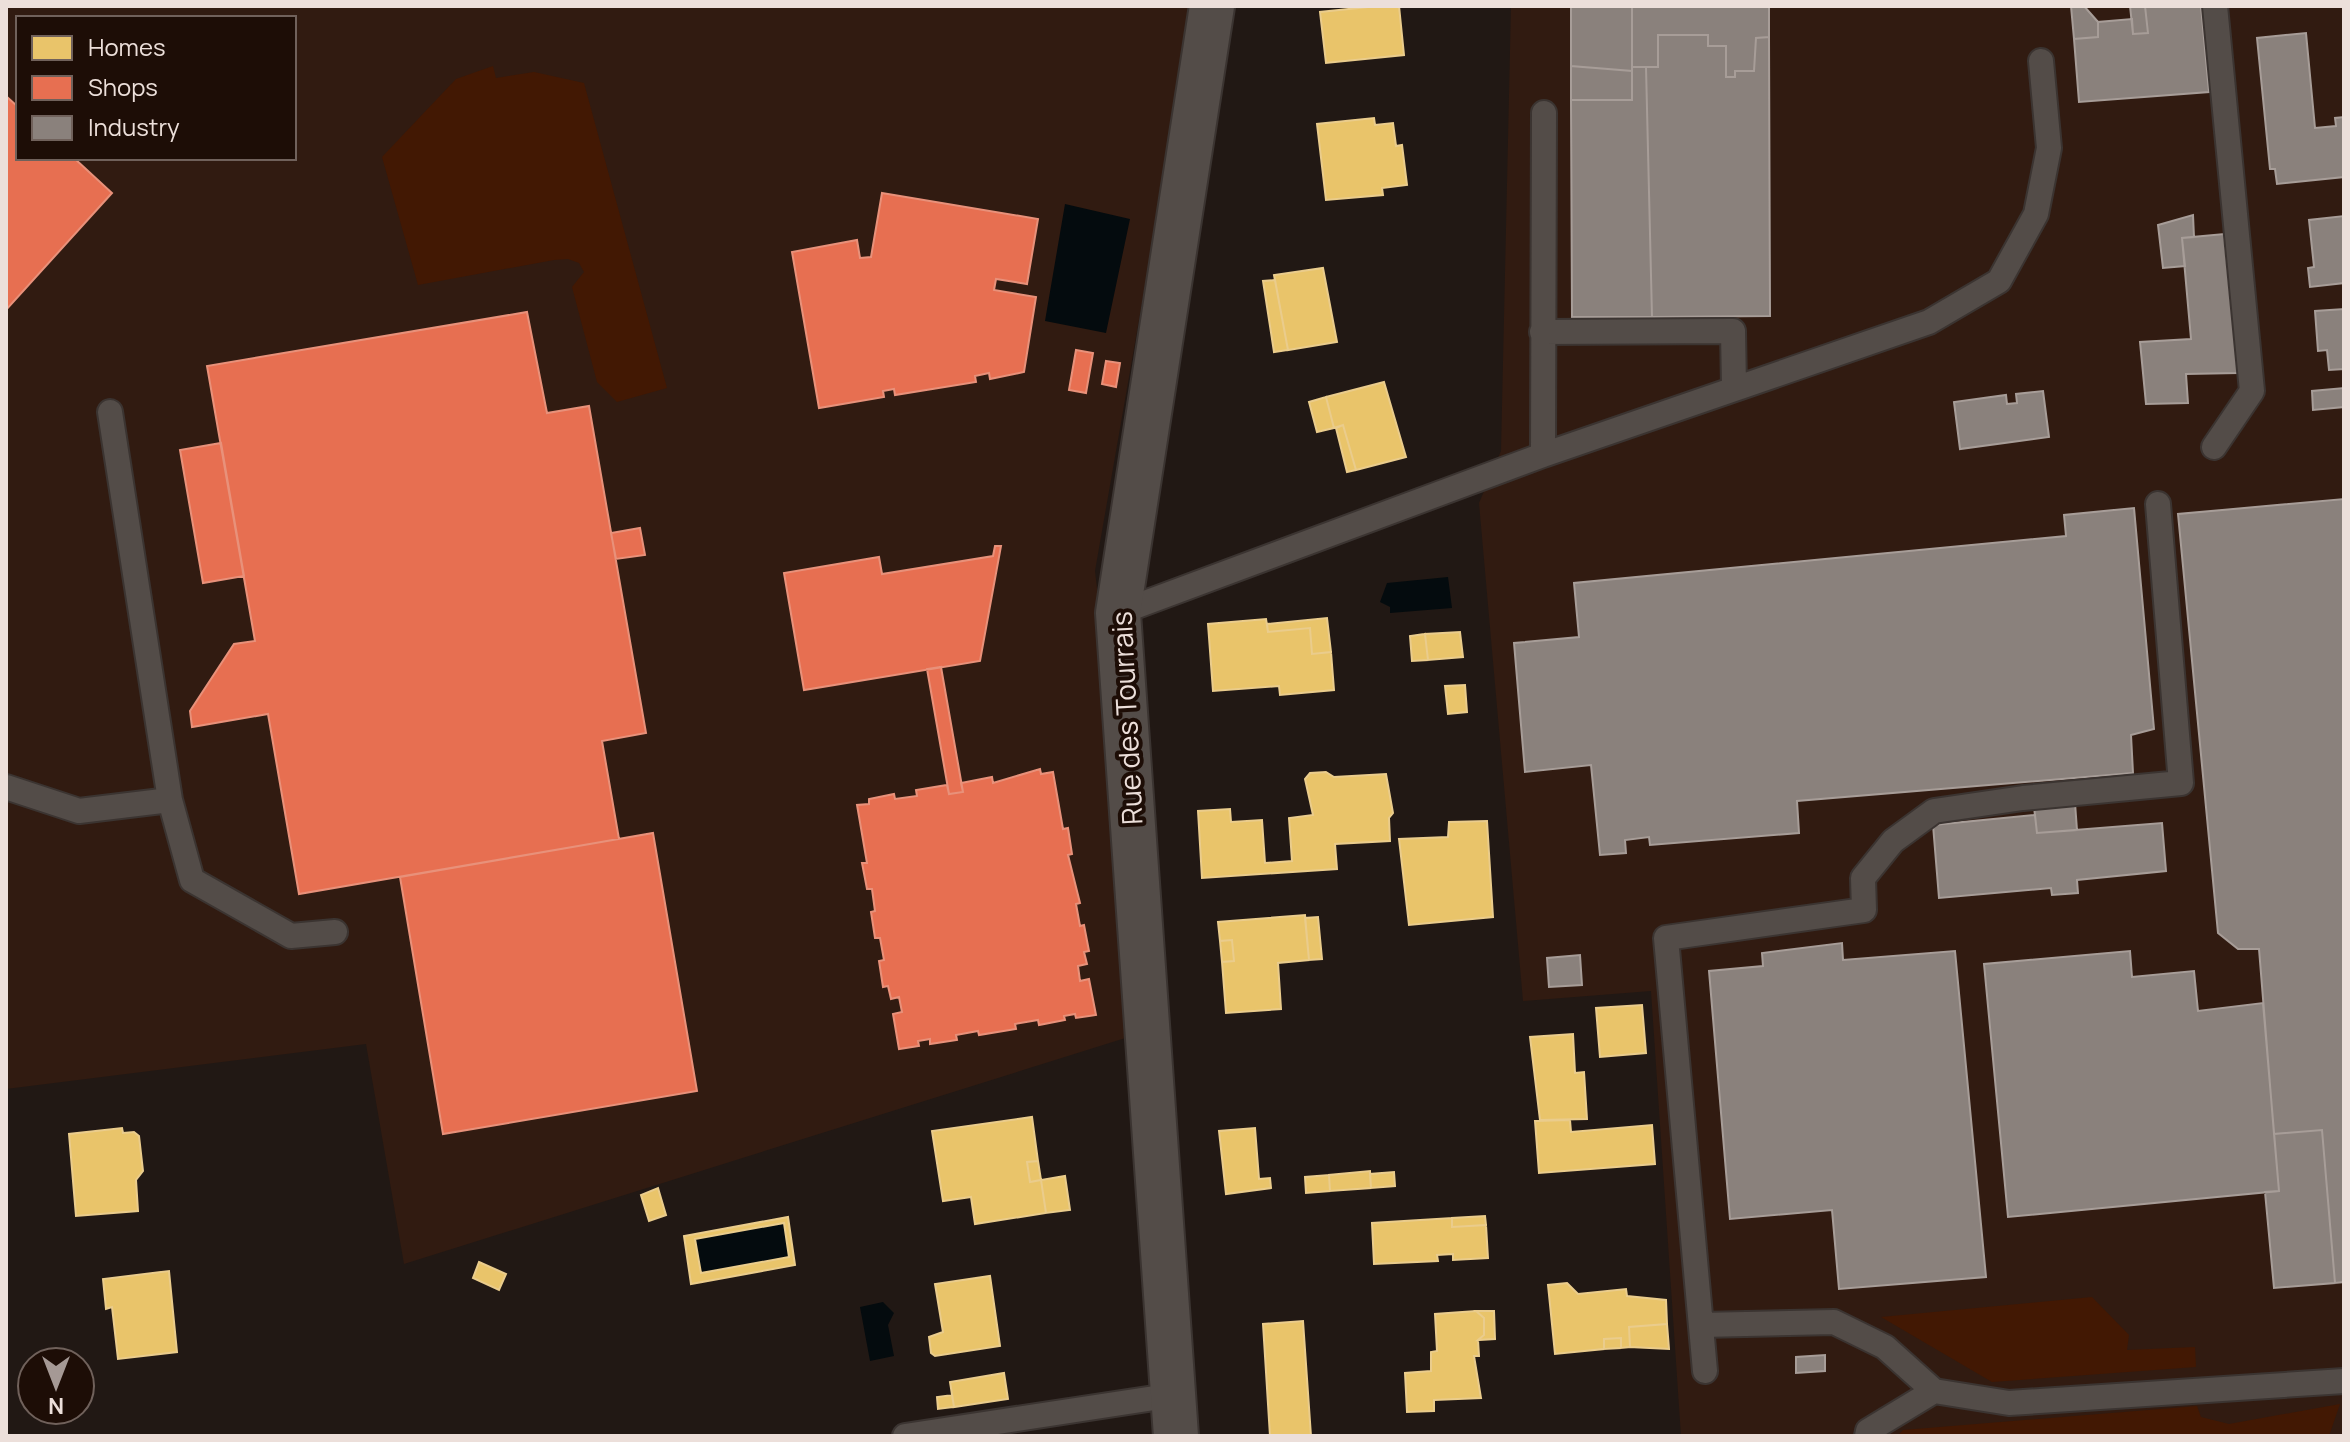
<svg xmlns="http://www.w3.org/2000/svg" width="2350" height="1442" font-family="Manrope,sans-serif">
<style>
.built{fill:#311b11;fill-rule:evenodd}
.green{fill:#421803}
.water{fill:#040b0e}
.homes{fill:#e9c46a;stroke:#eacc8c;stroke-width:2;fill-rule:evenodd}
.shops{fill:#e76f51;stroke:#e8917a;stroke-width:2}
.industry{fill:#8a817c;stroke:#a79d98;stroke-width:2}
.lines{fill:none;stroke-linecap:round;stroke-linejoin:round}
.lane-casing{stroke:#3b3431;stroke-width:28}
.street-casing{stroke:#3b3431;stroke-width:48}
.lane{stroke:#534c48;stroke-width:24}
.street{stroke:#534c48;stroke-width:44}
.labels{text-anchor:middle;stroke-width:8;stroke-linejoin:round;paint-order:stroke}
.street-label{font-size:28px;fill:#ecdfda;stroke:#1d0d06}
</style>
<rect width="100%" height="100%" fill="#211814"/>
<path class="built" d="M6,6H1194L1095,571L1116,751L1135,1035L404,1264L366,1044L6,1089ZM18,18H294V158H18Z
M1511,6H2344V1436H1681L1651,991L1523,1001L1479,503L1501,451Z"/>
<path class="green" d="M493,66L496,78L534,72L584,83L667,388L617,402L597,382L572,287L584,272L579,263L568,259L554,260L418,285L382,157L456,79Z
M2092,1297L2129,1335L2127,1350L2195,1347L2196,1367L1992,1382L1881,1317Z
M2340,1404L2329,1436H1897L1903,1430L2197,1406L2201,1417L2229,1424Z"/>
<path class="water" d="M1065,204L1130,219L1106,333L1045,321Z
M1448,577L1452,608L1390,613V607L1380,602L1387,583Z
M784,1223L789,1257L701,1273L695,1239Z
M883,1302L894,1313L888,1325L894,1356L870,1361L860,1307Z"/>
<path class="homes" d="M1378,6H1399L1404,55L1326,63L1320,12Z
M1374,118L1375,125L1393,123L1396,146L1402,145L1407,185L1382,188L1383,195L1326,200L1317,124Z
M1323,268L1337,342L1288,350L1274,275Z
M1275,280L1288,350L1274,352L1263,281Z
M1384,382L1406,457L1356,470L1343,425L1334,428L1326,397Z
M1326,397L1334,428L1317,432L1309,402Z
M1343,425L1356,470L1347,472L1336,428Z
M1327,618L1331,652L1312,654L1310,628L1268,632L1267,624Z
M1266,619L1268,632L1310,628L1312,654L1331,652L1334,690L1280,695L1279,686L1213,691L1208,624Z
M1460,632L1463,657L1428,660L1425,634Z
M1425,634L1428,660L1412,661L1410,636Z
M1465,685L1467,712L1448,714L1445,686Z
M1326,772L1334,777L1386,774L1393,813L1389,818L1390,841L1335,844L1337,869L1202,878L1198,811L1230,809L1231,822L1262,820L1265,863L1292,861L1289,818L1313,815L1305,779L1310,773Z
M1487,821L1493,917L1409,925L1399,839L1448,837L1449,822Z
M1305,915L1309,960L1278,963L1281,1009L1226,1013L1222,962L1234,961L1232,940L1220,941L1218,922Z
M1318,917L1322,959L1309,960L1305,918Z
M1232,940L1234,961L1222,962L1220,941Z
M1642,1005L1646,1053L1600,1057L1596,1008Z
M1573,1034L1575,1073L1584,1072L1587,1119L1540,1120L1530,1037Z
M1032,1117L1038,1161L1027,1162L1030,1182L1041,1180L1046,1213L975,1224L971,1197L943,1201L932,1131Z
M1570,1120L1571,1132L1652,1125L1655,1164L1539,1173L1535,1121Z
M122,1128L123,1133L134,1132L139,1136L143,1171L136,1180L138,1211L76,1216L69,1134Z
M1255,1128L1259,1179L1270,1178L1271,1188L1226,1194L1219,1131Z
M1038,1161L1041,1180L1030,1182L1027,1162Z
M1370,1171L1371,1188L1330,1191L1329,1175Z
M1394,1172L1395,1186L1371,1188L1370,1174Z
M1329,1175L1330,1191L1306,1193L1305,1177Z
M1065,1176L1070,1210L1046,1213L1041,1180Z
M658,1188L666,1215L649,1221L641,1195Z
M1485,1216L1486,1225L1452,1227V1218Z
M788,1217L795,1265L691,1284L684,1236ZM784,1223L789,1257L701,1273L695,1239Z
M1452,1218V1227L1486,1225L1488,1258L1453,1260V1254L1437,1255L1438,1261L1374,1264L1372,1223Z
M479,1262L506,1274L499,1290L473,1278Z
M169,1271L177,1352L118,1359L112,1307L106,1309L103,1279Z
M990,1276L1000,1346L935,1356L931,1353L929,1337L943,1332L935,1284Z
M1567,1283L1578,1294L1626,1289L1627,1296L1666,1300L1667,1324L1629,1327L1630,1347L1621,1348V1338L1604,1339V1349L1555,1354L1548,1285Z
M1476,1311L1484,1318V1335L1478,1340L1479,1356H1474L1481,1398L1434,1400V1411L1407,1412L1405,1373L1431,1371V1352L1437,1351L1435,1314Z
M1476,1311H1494L1495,1339L1478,1340L1484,1335V1318Z
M1303,1321L1311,1436H1270L1263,1324Z
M1667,1324L1669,1349L1630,1347L1629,1327Z
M1621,1338V1348L1604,1349V1339Z
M1004,1373L1008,1399L954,1407L950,1382Z
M952,1395L954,1407L938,1409L937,1397Z"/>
<path class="shops" d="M6,96L18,107V158H74L112,193L6,310Z
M882,193L1038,219L1027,284L996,279L994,290L1036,297L1024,372L990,379L989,373L975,376L976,382L895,395L894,389L883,391L884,397L819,408L792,252L857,240L860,258L871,257Z
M527,312L547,413L589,406L646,733L602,741L619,839L299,894L268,714L192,727L190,711L234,644L255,641L207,366Z
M1076,350L1093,353L1086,393L1069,390Z
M1106,361L1120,363L1116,387L1102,384Z
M221,443L244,576L203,583L180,450Z
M640,528L645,555L616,559L611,533Z
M995,546H1001L980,661L804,690L784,573L879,557L882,574L993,556Z
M941,667L963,792L949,794L927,669Z
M1040,769L1041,774L1053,772L1063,829L1068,828L1072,854L1068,855L1080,903L1076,904L1080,926L1084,925L1089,951L1084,952L1087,964L1078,966L1080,981L1089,979L1096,1015L1076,1018L1075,1014L1064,1016L1065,1020L1039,1025L1038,1020L1015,1024L1016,1029L979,1035L978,1031L956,1035L957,1040L930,1044V1039L918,1041L919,1046L899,1049L893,1014L902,1012L899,997L891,999L888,986L883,987L879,961L884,960L880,938H875L871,912L875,911L872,889H867L862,863H867L857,805L869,804V799L894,794L895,799L917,796L916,790L947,785L949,794L963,792L961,783L992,777L993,783Z
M653,833L697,1091L443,1134L400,877Z"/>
<path class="industry" d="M1571,6H1632V71L1571,66Z
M1632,6H1769V37L1756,38L1754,71H1735V77H1726V46H1708V35H1658V67H1632Z
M2071,6H2084L2098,22V37L2074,39Z
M2130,6H2145L2148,33L2133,34Z
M2145,6H2201L2209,92L2079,102L2074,39L2098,37V22L2132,19L2133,34L2148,33Z
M2306,33L2315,128L2336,126L2335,118L2344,117V177L2277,184L2275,169H2270L2257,38Z
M1658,35H1708V46H1726V77H1735V71H1754L1756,38L1769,37L1770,316L1652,317L1646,67H1658Z
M1571,66L1632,71V100H1571Z
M1632,67H1646L1652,317H1572L1571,100H1632Z
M2193,215L2194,237L2182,238L2185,266L2163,268L2158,225Z
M2344,216V283L2310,287L2308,268L2314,267L2309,220Z
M2224,234L2238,373L2186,374L2188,403L2146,404L2140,342L2191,339L2182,238Z
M2344,309V369L2329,370L2327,350L2318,351L2315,311Z
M2344,388V407L2313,410L2312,391Z
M2043,391L2049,437L1960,449L1954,402L2006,395L2007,404L2017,403L2016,394Z
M2344,499V1282L2335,1283L2322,1130L2274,1134L2259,949H2238L2218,933L2178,514Z
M2134,508L2154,729L2131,735L2133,773L1797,801L1799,833L1650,845L1649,837L1625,840L1626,853L1600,855L1591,765L1525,772L1514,643L1579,637L1574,583L2066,536L2064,515Z
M2075,803L2077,830L2037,833L2034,807Z
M2035,815L2037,833L2162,823L2166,871L2077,880L2078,893L2052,895L2051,888L1939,898L1933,825Z
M1842,943L1843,960L1955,951L1986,1277L1839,1289L1832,1210L1730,1219L1709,971L1763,966L1762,953Z
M2130,951L2132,977L2194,971L2198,1011L2263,1003L2279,1191L2008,1217L1984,964Z
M1580,955L1582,985L1549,987L1547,958Z
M2322,1130L2335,1283L2274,1288L2265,1192L2279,1191L2274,1134Z
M1825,1355V1371L1796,1373V1357Z"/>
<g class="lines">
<g class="lane-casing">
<path id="lane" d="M1542,332L1733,331L1734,387
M2214,447L2252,391L2215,6
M1543,455L1544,113
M1118,613L1543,455L1929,322L1999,281L2036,214L2049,148L2041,61
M6,787L79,811L170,800L110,412
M170,800L192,880L291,936L335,932
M1701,1325L1834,1322L1885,1347L1934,1391L2009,1403L2344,1381
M1705,1371L1666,938L1864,910L1863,878L1893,841L1934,811L2023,798L2181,783L2158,504
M905,1436L1174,1395
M1867,1436L1868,1431L1934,1391"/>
</g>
<g class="street-casing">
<path id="street" d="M1176,1436L1118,613L1212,6"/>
</g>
<use href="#lane" class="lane"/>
<use href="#street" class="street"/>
</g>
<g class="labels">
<g class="street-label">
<text transform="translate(1127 718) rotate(-93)" y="10">Rue des Tourrais</text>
</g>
</g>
<rect width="2350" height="1442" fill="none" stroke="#ecdfda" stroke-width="16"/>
<rect x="16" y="16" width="280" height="144" fill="#1d0d06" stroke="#70615b" stroke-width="2"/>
<rect x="32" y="36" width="40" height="24" fill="#e9c46a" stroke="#70615b" stroke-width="2"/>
<text x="88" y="56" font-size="24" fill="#ecdfda">Homes</text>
<rect x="32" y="76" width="40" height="24" fill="#e76f51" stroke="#70615b" stroke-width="2"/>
<text x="88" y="96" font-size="24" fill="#ecdfda">Shops</text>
<rect x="32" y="116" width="40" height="24" fill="#8a817c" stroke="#70615b" stroke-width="2"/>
<text x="88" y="136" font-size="24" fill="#ecdfda">Industry</text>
<g transform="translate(56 1386) rotate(180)"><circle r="38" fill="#1d0d06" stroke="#70615b" stroke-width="2"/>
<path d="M0-6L14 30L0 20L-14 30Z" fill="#a59995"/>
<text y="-12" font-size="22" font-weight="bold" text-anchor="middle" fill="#ecdfda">N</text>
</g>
</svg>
